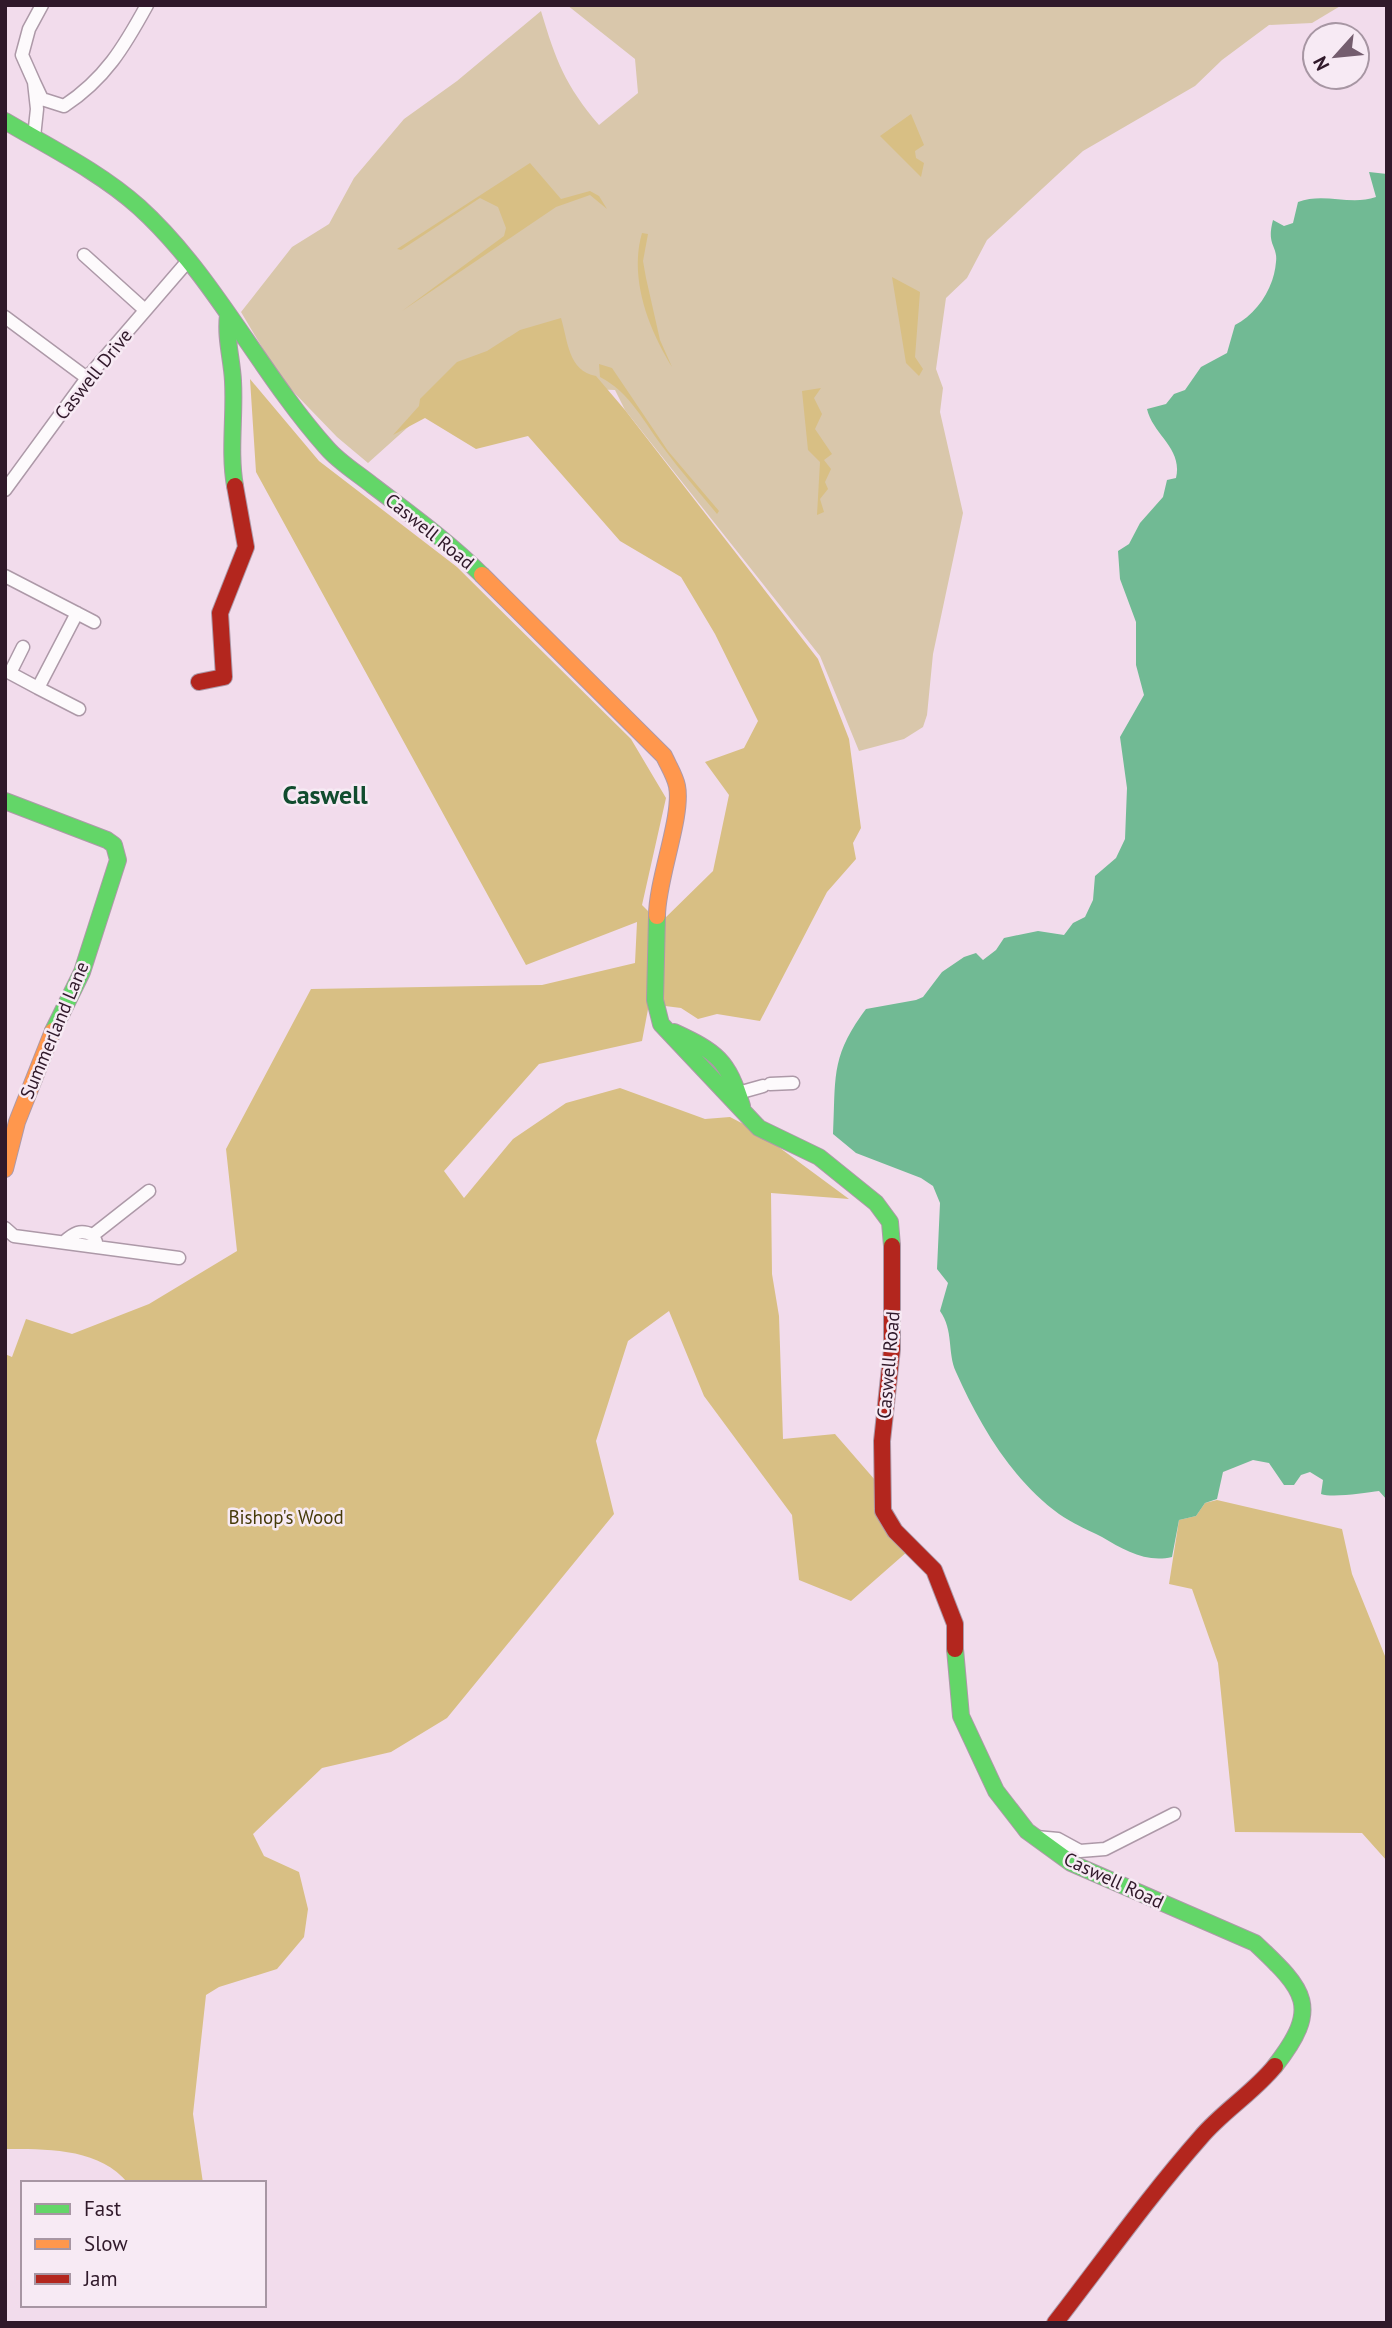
<svg xmlns="http://www.w3.org/2000/svg" width="1392" height="2328" font-family="'PT Sans',sans-serif">
<style>
.green{fill:#d9c7ab}
.forest{fill:#d8bf84}
.water{fill:#71ba94}
.lines{fill:none;stroke-linecap:round;stroke-linejoin:round}
.street-casing{stroke:#ad99a8;stroke-width:15}
.fast-casing{stroke:#ad99a8;stroke-width:18}
.slow-casing{stroke:#ad99a8;stroke-width:18}
.jam-casing{stroke:#ad99a8;stroke-width:18}
.street{stroke:#fdfafc;stroke-width:12}
.fast{stroke:#63d668;stroke-width:16}
.slow{stroke:#ff974d;stroke-width:16}
.jam{stroke:#b3261e;stroke-width:16}
.labels{text-anchor:middle;stroke-width:5;stroke-linejoin:round;paint-order:stroke}
.street-label{font-size:19px;fill:#30192a;stroke:#f7eaf4}
.park-label{font-size:19px;fill:#463b09;stroke:#f7eaf4}
.district-label{font-size:26px;font-weight:bold;fill:#114c2e;stroke:#f7eaf4}
</style>
<rect width="100%" height="100%" fill="#f2dcec"/>
<path class="green" d="M567,5H1342L1312,23L1269,25L1222,60L1195,86L1083,151L987,240L967,278L946,298L936,369L943,388L940,412L963,513L933,654L927,715L923,727L904,739L859,751L820,656L625,410L615,390L456,384L368,463L337,437L281,379L241,312L292,247L329,224L354,178L404,119L457,81L541,11C556,61 565,85 599,125L638,93L635,59Z"/>
<path class="forest" d="M911,114L924,145L915,151L916,158L924,163L921,177L880,136Z
M530,163L561,199L590,191L599,196L607,209L590,195L556,207L402,311L504,236L506,228L498,207L480,198L401,250L397,249Z
M642,233L648,234L643,261L646,278L660,340L672,367C648,328 629,278 642,233Z
M892,277L920,292L915,357L923,369L919,376L906,363Z
M561,318C568,341 568,371 596,376L625,410L818,659L849,739L861,828L853,843L856,859L827,892L760,1021L717,1014L698,1019L681,1008L649,1004L642,1041L539,1064L444,1171L464,1198L513,1139L566,1103L620,1088L705,1119L730,1117L757,1131L849,1199L771,1193L772,1274L779,1316L783,1439L835,1434L875,1480L908,1551L851,1601L799,1580L792,1515L704,1396L669,1311L628,1341L596,1441L614,1514L447,1718L391,1752L322,1768L253,1834L264,1856L299,1872L308,1909L304,1937L277,1969L219,1987L206,1995L193,2114L203,2183H128C99,2148 48,2149 5,2149V1354L12,1357L26,1319L72,1334L149,1304L237,1251L226,1149L311,989L542,985L635,963L637,922L526,965L256,472L250,379L319,461L457,567L631,739L666,798L642,905L660,923L713,871L729,795L705,762L744,748L758,721L715,634L681,577L620,541L528,436L476,449L425,418L393,435L419,406L420,399L457,362L487,351L520,330Z
M599,364L612,368L668,451L719,511L717,514C700,493 681,472 665,450C645,424 630,392 600,377Z
M821,388L814,398L822,414L815,429L832,454L824,460L831,469L825,482L828,489L820,499L824,512L817,515L820,462L808,450L802,391Z
M1217,1500L1342,1529L1352,1574L1387,1661V1861L1362,1833L1235,1832L1218,1663L1192,1589L1169,1584L1179,1520L1196,1516L1205,1503Z"/>
<path class="water" d="M1369,172L1387,174V1500L1379,1491C1365,1493 1332,1498 1321,1494L1323,1480L1310,1472L1301,1475L1294,1485H1284L1269,1463L1253,1460L1223,1472L1217,1499L1205,1503L1196,1516L1179,1520L1172,1557C1146,1563 1124,1550 1102,1537C1088,1530 1072,1523 1059,1514C1012,1480 979,1424 956,1372C947,1352 954,1331 940,1311L948,1283L937,1269L940,1203L933,1186L921,1178L856,1153L833,1134C836,1077 830,1057 866,1009L916,1000L923,997L942,972L964,957L976,953L983,960L996,950L1004,938L1038,931L1064,935L1073,923L1085,917L1093,900L1095,876L1116,858L1125,839L1127,788L1120,737L1144,695L1136,665V622L1120,579L1118,551L1129,544L1140,523L1163,497L1167,480L1176,478C1183,448 1153,435 1147,409L1166,404L1174,394L1185,390L1201,367L1227,353L1235,325C1257,314 1274,288 1276,262C1278,245 1266,246 1273,220L1284,226L1293,223L1298,202C1324,192 1350,206 1376,197Z"/>
<g class="lines">
<g class="street-casing">
<path id="street" d="M34,82L42,99L64,106C105,79 124,47 147,5
M34,137L37,109L34,82L22,55L29,29L42,5
M84,255L145,310
M5,317L87,378
M5,490L87,378L187,262
M5,576L94,622
M23,647L10,673L38,688L77,613
M38,688L79,709
M770,1084L793,1083
M738,1093L763,1086
M5,1228L14,1236L179,1258
M93,1235L149,1191
M64,1242C74,1233 80,1229 93,1235L96,1242
M1036,1837L1058,1839L1080,1851L1105,1849L1174,1814"/>
</g>
<g class="fast-casing">
<path id="fast" d="M5,121C49,147 100,172 139,207C214,275 259,372 327,448C339,462 357,473 372,485C410,514 449,542 482,575
M228,315C225,338 232,359 233,381C235,416 229,452 235,486
M5,801L107,840L114,845L118,860L82,972L53,1031
M657,916L655,1000L661,1024L759,1128L819,1157L876,1203L890,1222L892,1246
M674,1032C717,1052 728,1060 742,1106
M955,1649L961,1716L996,1791L1027,1831L1071,1863L1255,1943C1306,1991 1321,2007 1275,2066"/>
</g>
<g class="slow-casing">
<path id="slow" d="M482,575L664,756C668,765 675,776 677,786C683,816 657,879 657,916
M5,1169L17,1122L53,1031"/>
</g>
<g class="jam-casing">
<path id="jam" d="M199,682L224,677L220,613L246,547L235,486
M892,1246V1349L882,1441L883,1511L895,1531L934,1570L955,1624V1649
M1055,2323C1103,2261 1149,2196 1201,2137C1223,2111 1253,2093 1275,2066"/>
</g>
<use href="#street" class="street"/>
<use href="#fast" class="fast"/>
<use href="#slow" class="slow"/>
<use href="#jam" class="jam"/>
</g>
<g class="labels">
<g class="street-label">
<text transform="translate(93 374) rotate(-51)" y="7">Caswell Drive</text>
<text transform="translate(430 531) rotate(39)" y="7">Caswell Road</text>
<text transform="translate(54 1030) rotate(-67)" y="7">Summerland Lane</text>
<text transform="translate(888 1365) rotate(-85)" y="7">Caswell Road</text>
<text transform="translate(1114 1880) rotate(25)" y="7">Caswell Road</text>
</g>
<g class="park-label">
<text x="286" y="1524">Bishop's Wood</text>
</g>
<g class="district-label">
<text x="325" y="804">Caswell</text>
</g>
</g>
<rect width="1392" height="2328" fill="none" stroke="#30192a" stroke-width="14"/>
<rect x="21" y="2181" width="245" height="126" fill="#f7eaf4" stroke="#a796a3" stroke-width="2"/>
<rect x="35" y="2204" width="35" height="10" fill="#63d668" stroke="#a796a3" stroke-width="2"/>
<text x="84" y="2216" font-size="21" fill="#30192a">Fast</text>
<rect x="35" y="2239" width="35" height="10" fill="#ff974d" stroke="#a796a3" stroke-width="2"/>
<text x="84" y="2251" font-size="21" fill="#30192a">Slow</text>
<rect x="35" y="2274" width="35" height="10" fill="#b3261e" stroke="#a796a3" stroke-width="2"/>
<text x="84" y="2286" font-size="21" fill="#30192a">Jam</text>
<g transform="translate(1336 56) rotate(243)"><circle r="33" fill="#f7eaf4" stroke="#a796a3" stroke-width="2"/>
<path d="M0-5L12 26L0 18L-12 26Z" fill="#745d6e"/>
<text y="-10" font-size="19" font-weight="bold" text-anchor="middle" fill="#30192a">N</text>
</g>
</svg>
